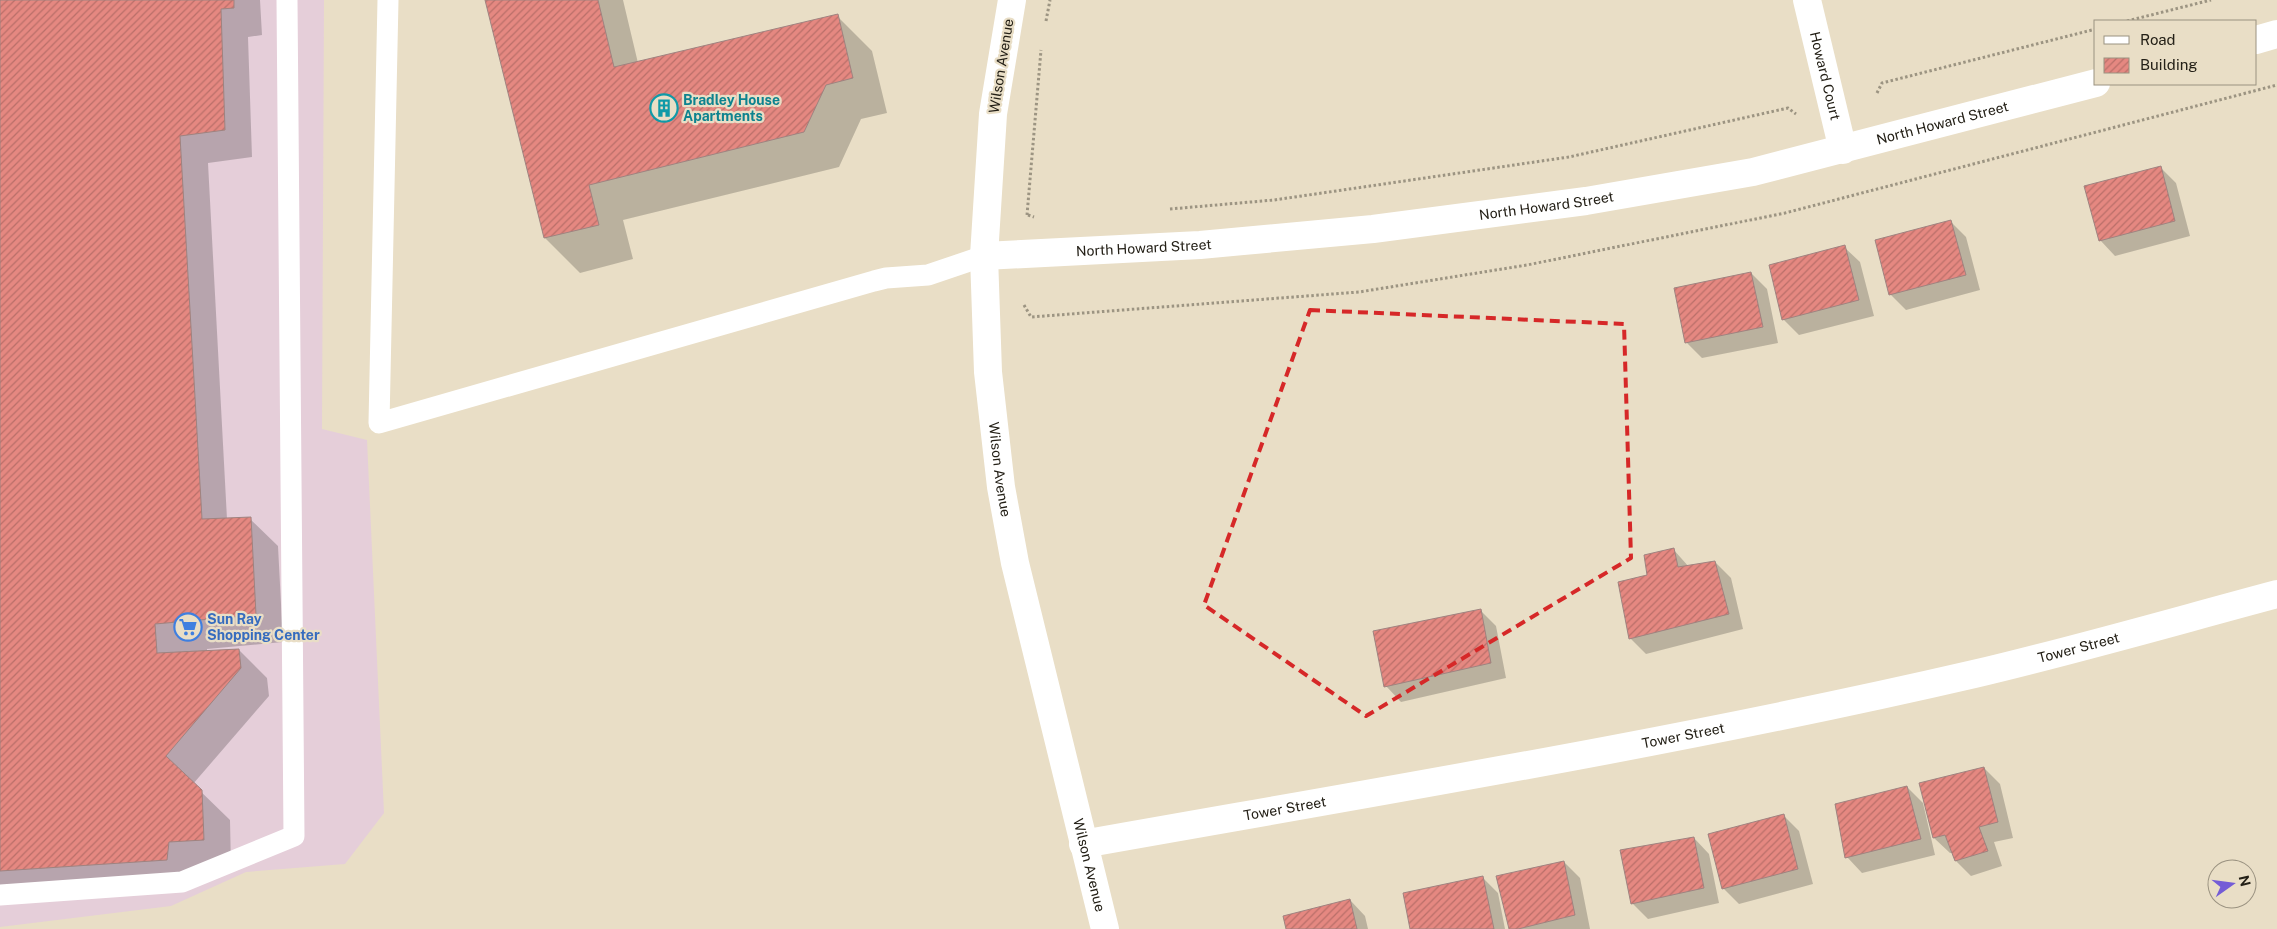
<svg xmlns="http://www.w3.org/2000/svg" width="2277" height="929" font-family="'Public Sans',sans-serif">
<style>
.commercial{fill:#e5ced9}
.shadow{fill:#0003}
.building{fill:url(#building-hatch);stroke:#9f8380}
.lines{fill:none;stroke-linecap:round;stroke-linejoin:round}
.path{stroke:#9c9482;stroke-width:3;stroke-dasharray:2.5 2.5;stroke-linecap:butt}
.service{stroke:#fff;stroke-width:21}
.minor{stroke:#fff;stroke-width:28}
.tertiary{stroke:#fff;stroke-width:28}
.marked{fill:none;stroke:#d62828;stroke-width:4;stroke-dasharray:10 6;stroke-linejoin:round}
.labels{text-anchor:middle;stroke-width:4.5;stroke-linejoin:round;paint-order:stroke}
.street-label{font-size:14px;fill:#242017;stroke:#e9dec6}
.culture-label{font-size:14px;font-weight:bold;fill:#0d838f;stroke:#e9dec6;text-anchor:start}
.shop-label{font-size:14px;font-weight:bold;fill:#366cbe;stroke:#e9dec6;text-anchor:start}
</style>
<defs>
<pattern id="building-hatch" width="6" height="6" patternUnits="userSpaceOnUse" patternTransform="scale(1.25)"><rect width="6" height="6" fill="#e58881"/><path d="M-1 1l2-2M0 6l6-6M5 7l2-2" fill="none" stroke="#b96f69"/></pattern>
</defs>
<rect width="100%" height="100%" fill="#e9dec6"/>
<path class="commercial" d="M0,0H324L322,429L367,440L384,813L345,864L246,872L171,906L0,927Z"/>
<path class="shadow" d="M0,0H260L262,35L248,37L252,157L208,163L227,519H250L278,546L283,642L207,649V652L239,650L267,678L269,696L193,784L230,820L231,867L194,888L0,900Z
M487,0H623L638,63L837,16L872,51L887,113L861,119L839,167L623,220L633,259L580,273L545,238Z
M2161,168L2176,183L2190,236L2115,256L2100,240Z
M1950,221L1966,237L1980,290L1906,310L1890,294Z
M1844,247L1860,262L1874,316L1799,335L1784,320L1770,266Z
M1751,273L1767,289L1778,343L1702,358L1687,343L1676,289Z
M1673,549L1689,567L1715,562L1731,578L1743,629L1646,654L1630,638Z
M1480,610L1496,626L1506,678L1401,702L1386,686Z
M1984,768L2000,784L2013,838L1994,842L2002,866L1971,876L1956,861L1953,853H1950L1934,838L1921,784Z
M1907,787L1923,803L1935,855L1862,873L1847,857Z
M1783,815L1799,831L1813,884L1739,904L1723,888Z
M1694,838L1709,854L1719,903L1648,919L1632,903Z
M1564,862L1580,878L1590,929H1510Z
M1483,878L1498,893L1505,929H1411Z
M1350,900L1365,916L1368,929H1287Z"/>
<path class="building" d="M0,0H234V8L221,9L225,130L180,136L202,519L251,517L256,615L155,624L157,653L239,649L241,668L166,756L202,790L204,840L169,842L167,860L0,871Z
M485,0H598L614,67L838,14L853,78L826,85L804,132L589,185L599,225L544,238Z
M2161,166L2175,221L2099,241L2084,186Z
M1951,220L1966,275L1889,295L1875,240Z
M1845,245L1859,300L1782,320L1769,265Z
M1751,272L1763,327L1685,343L1674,288Z
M1674,548L1678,567L1715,561L1729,614L1629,639L1618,582L1647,575L1644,555Z
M1481,609L1491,663L1384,687L1373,631Z
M1984,767L1998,822L1979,827L1988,851L1955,861L1945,835L1933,838L1919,783Z
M1907,786L1921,839L1845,858L1835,804Z
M1784,814L1798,869L1722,889L1708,834Z
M1694,837L1704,888L1631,904L1620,850Z
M1564,861L1575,915L1518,929H1509L1496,876Z
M1483,876L1494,929H1410L1403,893Z
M1350,899L1357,929H1286L1283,916Z"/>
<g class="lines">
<path class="path" d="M1046,21L1050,0
M2127,21L2211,0
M1877,93L1882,83L2096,29
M1170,209L1274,200L1569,157L1788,108L1796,114
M1027,215L1041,50
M1028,215L1034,217
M1024,305L1031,317L1359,292L1527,265L1785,213L2277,85"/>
<path class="service" d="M388,0L379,423L874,281L886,278L928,275L984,256
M0,895L182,882L294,836L287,0"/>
<g class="minor">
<path id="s1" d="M1807,0L1843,150"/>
<path d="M2256,40L2277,34"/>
<path id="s2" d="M984,256L1200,245L1373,229L1586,201L1753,172L2096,83"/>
<path id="s3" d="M1083,844C1381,791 1680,742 1974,674C2076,650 2176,621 2277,594"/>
</g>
<path class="tertiary" id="s4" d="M1012,0L993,114L984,256L988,372L1001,487L1015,563L1105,929"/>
</g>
<path class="marked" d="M1310,310L1624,324L1631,558L1366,716L1204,605Z"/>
<defs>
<g id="building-ring" transform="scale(1.4375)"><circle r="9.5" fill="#e9dec6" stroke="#0f9aa8" stroke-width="1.5"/><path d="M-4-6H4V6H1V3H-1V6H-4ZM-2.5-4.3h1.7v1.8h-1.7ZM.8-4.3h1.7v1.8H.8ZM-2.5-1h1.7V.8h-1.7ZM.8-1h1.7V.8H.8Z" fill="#0f9aa8"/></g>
<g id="supermarket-ring" transform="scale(1.4375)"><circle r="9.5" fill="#e9dec6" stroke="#3f7fe0" stroke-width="1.5"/><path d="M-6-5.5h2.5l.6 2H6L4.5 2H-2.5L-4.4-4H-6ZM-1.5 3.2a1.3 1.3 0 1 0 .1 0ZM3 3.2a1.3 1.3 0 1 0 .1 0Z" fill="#3f7fe0"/></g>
</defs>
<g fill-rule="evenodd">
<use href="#building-ring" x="664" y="108"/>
<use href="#supermarket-ring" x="188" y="627"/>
</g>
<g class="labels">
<g class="street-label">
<text transform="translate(1001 66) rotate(-81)" y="5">Wilson Avenue</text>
<text dy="5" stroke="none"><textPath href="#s1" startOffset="78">Howard Court</textPath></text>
<text dy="5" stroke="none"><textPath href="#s2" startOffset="970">North Howard Street</textPath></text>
<text dy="5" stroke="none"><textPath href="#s2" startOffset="565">North Howard Street</textPath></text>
<text dy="5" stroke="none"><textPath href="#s2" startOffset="160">North Howard Street</textPath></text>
<text dy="5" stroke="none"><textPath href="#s4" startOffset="472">Wilson Avenue</textPath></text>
<text dy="5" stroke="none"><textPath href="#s3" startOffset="1015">Tower Street</textPath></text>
<text dy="5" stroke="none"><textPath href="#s3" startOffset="610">Tower Street</textPath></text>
<text dy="5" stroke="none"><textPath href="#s3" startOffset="205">Tower Street</textPath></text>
<text dy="5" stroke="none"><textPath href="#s4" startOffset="878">Wilson Avenue</textPath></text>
</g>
<g class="culture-label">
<text x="683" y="105">Bradley House<tspan x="683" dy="16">Apartments</tspan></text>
</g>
<g class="shop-label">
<text x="207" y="624">Sun Ray<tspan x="207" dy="16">Shopping Center</tspan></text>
</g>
</g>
<rect x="2094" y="20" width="162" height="65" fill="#e9dec6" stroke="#9a9280"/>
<rect x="2104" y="36" width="25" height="8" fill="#ffffff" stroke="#9a9280"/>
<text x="2140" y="45" font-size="15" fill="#242017">Road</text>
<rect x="2104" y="58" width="25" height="15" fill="url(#building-hatch)" stroke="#9a9280"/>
<text x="2140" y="70" font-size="15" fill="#242017">Building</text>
<g transform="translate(2232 884) rotate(76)"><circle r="24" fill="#e9dec6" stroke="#9a9280"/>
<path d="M0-4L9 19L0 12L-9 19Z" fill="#745cd6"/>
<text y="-8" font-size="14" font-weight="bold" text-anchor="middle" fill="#242017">N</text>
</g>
</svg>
